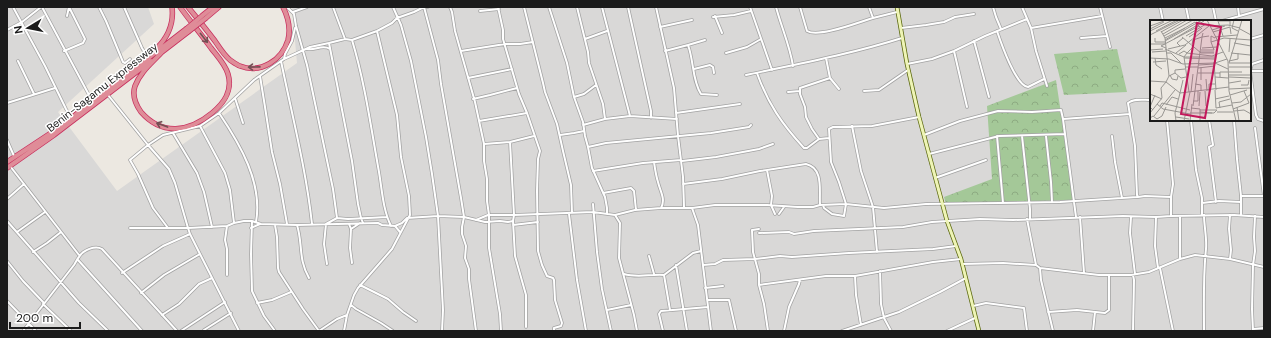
<svg xmlns="http://www.w3.org/2000/svg" width="1271" height="338" font-family="'DM Sans',sans-serif">
<style>
.residential{fill:#d9d8d7;fill-rule:evenodd}
.forest{fill:url(#forest-crowns)}
.lines{fill:none;stroke-linecap:round;stroke-linejoin:round}
.street-casing{stroke:#a2a2a2;stroke-width:3.5}
.secondary-casing{stroke:#5a670c;stroke-width:4.5}
.highway-casing{stroke:#c82f5e;stroke-width:5.5}
.street{stroke:#fff;stroke-width:2}
.secondary{stroke:#eef4b6;stroke-width:3}
.highway{stroke:#df8c98;stroke-width:4}
.highway-bridge-casing{stroke:#c82f5e;stroke-width:5.5;stroke-linecap:butt}
.highway-bridge{stroke:#df8c98;stroke-width:4}
.oneway{stroke:#734e53}
.labels{text-anchor:middle;stroke-width:3;stroke-linejoin:round;paint-order:stroke}
.street-label{font-size:11px;fill:#1b1b1b;stroke:#fff}
.inset-road{fill:none;stroke:#989692;stroke-width:1}
.view{fill:#c2185b;fill-opacity:0.15;stroke:#c2185b;stroke-width:2}
.inset-edge{fill:none;stroke:#1b1b1b;stroke-width:2}
</style>
<defs>
<pattern id="forest-crowns" width="20" height="18" patternUnits="userSpaceOnUse"><rect width="20" height="18" fill="#a4c898"/><path d="M2 6a3 3 0 1 1 6 0M12 15a3 3 0 1 1 6 0" fill="none" stroke="#8dab82"/></pattern>
</defs>
<rect width="100%" height="100%" fill="#ece8e1"/>
<path class="residential" d="M7,7H148L154,24L58,112L117,191L297,63L292,7H1264V331H7ZM1151,21H1250V120H1151Z"/>
<path class="forest" d="M1117,49L1127,92L1064,95L1054,54Z
M1056,80L1074,200L946,204L944,197L992,179L987,106Z"/>
<g class="lines">
<g class="street-casing">
<path id="street" d="M13,7L45,66L66,109L71,118
M42,7L89,95L94,100
M99,7L106,21L123,62L125,63L130,59
M124,7L142,48L148,58
M287,7L294,14L296,26L307,65L333,189L337,218L348,219L387,217
M333,7L345,39
M393,7L401,25L411,61L426,137L432,174L438,216L443,310L442,331
M424,7L438,60L441,84L461,198L464,217L462,227V234L466,246L465,258L469,269V279L476,331
M450,7L452,12L455,31L475,102L484,144V161L487,179V201L489,215V248L500,314L501,331
M498,7L503,30V39L519,94L527,113L540,151L538,159L537,191L538,251L542,265L547,276L553,278L554,280L555,300L562,323L561,326L554,328V331
M524,7L543,83L545,92L557,124L563,151L571,185L572,213
M549,7L567,63L574,97L583,122L585,136L588,147L592,168L605,197L607,208V213
M577,7L588,52L589,63L603,104L605,119
M602,7L630,116
M628,7L651,111V118
M656,7L674,88L678,136L683,177L684,207
M750,7L772,70
M776,7C781,26 790,46 793,66
M800,7L807,31C819,38 859,22 873,18C881,16 889,14 897,12
M869,7L873,18
M993,7L996,17L1001,29
M1022,7L1031,28L1102,16
M1100,7L1110,47
M1160,7L1163,21
M1186,7L1189,21
M1213,7L1216,21
M1238,7L1239,16
M480,11L499,9
M293,12L307,7
M67,16L69,7
M715,16L722,33
M713,17L734,15L751,11
M1222,21L1264,9
M660,27L692,20
M901,28L926,25L944,22L955,17L974,14
M1031,28L1036,51L1047,86
M7,30L22,22L41,7
M997,31C1001,43 1016,86 1028,87L1044,79
M1081,38L1107,36
M585,39L607,31
M1250,39L1264,35
M352,40C365,83 371,128 379,172C382,190 383,210 391,226
M974,41L989,97
M329,43L345,39L352,40L377,31L392,23L397,18L414,12L424,7H428
M688,45L705,40
M307,49C315,51 322,44 330,49
M64,51L83,43L85,39L69,7
M461,51L505,44H520L533,42
M665,51L688,45C694,61 692,80 701,94L717,95
M954,51L967,107
M726,53L747,47L761,39
M826,58L830,78L839,89
M284,59L285,54L292,41L295,28
M1264,60L1252,64L1250,71L1256,115L1258,119L1264,121
M18,61L34,94
M281,61C292,115 306,169 312,224
M907,64L932,59L954,51L985,36L1027,19
M694,69L710,65L713,67L714,73
M1250,71H1264
M757,73C768,104 782,124 804,148H807L819,139
M746,75C798,64 851,54 902,38
M260,76L265,107L272,152L280,184L287,224
M468,78L512,69
M864,91L879,90L908,70
M788,92L800,91
M108,95L148,145L163,135L200,126L219,113L254,80L284,59L310,47L329,43L352,161L358,204L361,218L363,223
M574,97L584,94L596,85
M235,98L243,123
M473,99L490,95L517,88
M1151,100C1143,100 1134,98 1128,103L1135,146L1137,195L1138,197L1145,196L1171,197
M7,103L55,88
M219,113C240,144 263,183 256,222
M676,113L740,104
M1063,119L1065,134
M1167,120L1173,184L1171,197V216
M1191,120L1196,170L1202,198V215
M1209,120L1213,145L1209,147L1216,202
M1234,120L1237,159L1241,196V214
M479,121L527,113
M583,125L605,119L630,116L677,119
M200,126L225,173L230,190L234,223
M852,126L861,171L873,207L877,252
M1255,128L1264,196
M173,133L197,173L204,192L212,227
M560,135L574,133L584,131
M924,135L960,121L998,111L1032,112L1061,110L1063,119L1130,114
M997,136L1003,203
M1022,136L1030,209V219
M1046,136L1051,182L1052,202
M1112,136L1115,162L1122,198
M829,138L819,139L812,129L806,117L805,107L800,94V88L830,78
M7,140L14,156
M484,144L510,142L534,136
M588,147L606,143L711,133L749,127L751,125
M929,154L999,136L1065,134L1076,217
M682,161L716,157L759,149L773,144
M654,162C655,169 656,176 658,182C660,191 666,199 661,208
M10,166L79,255
M767,170L772,196L771,205L775,214
M593,171L643,163L681,160
M935,178L986,160
M683,184L722,179L760,171L806,164C824,168 819,191 820,205
M603,193L631,188L634,191L636,210
M1241,196H1264
M7,199L24,184
M1202,203L1219,201L1241,202
M593,204L597,252L602,289L611,331
M823,205L824,208L832,214L844,216L846,204L839,182L831,162L829,129L833,127L872,126L919,117
M692,208L698,225L711,331
M569,214L577,280L586,331
M779,214L784,207
M489,215H514L510,142
M615,215L620,223L619,258L634,315L637,331
M1204,215C1204,226 1207,238 1206,249C1203,276 1204,304 1204,331
M1230,215L1229,229L1231,250L1230,259
M1080,217L1084,273
M1131,217L1130,233L1135,274
M1156,217L1155,246L1158,268
M1027,219L1036,265
M476,220L488,215
M7,221L79,303L108,331
M252,221L251,254L252,291L264,316L275,331
M513,221L515,256L526,295V327
M349,224L351,229L350,248L352,263
M275,225L277,237L278,268L279,272L303,309L319,331
M297,225C303,244 298,259 309,278
M513,225L538,222
M227,226L225,240L227,249V275
M395,226L400,232
M130,228H188L190,234L200,254L239,331
M168,228L153,208L138,174L130,160L148,145L169,169L175,183L188,228L227,226L234,223L244,221H252L261,224L297,225L378,223L382,225L395,226L402,223L407,218L438,216L464,217L485,222L500,221L508,222L513,221L514,215L593,212L615,215L635,210L661,208H692L715,205H767L798,207H813L820,205L846,204L884,208L926,204L1060,202L1137,197
M251,228L260,224
M351,229L360,223
M759,229L752,230L753,252L759,274V285L764,304L768,331
M17,232L45,212
M759,233L789,232L794,234L814,231L903,227L932,222L980,219L1013,220L1123,216L1156,217L1171,216L1234,215L1264,217
M33,252L47,243L61,232
M649,256L654,274
M1180,259V216
M78,260L142,331
M7,261L23,281L44,303
M327,264L324,244L326,224L337,218
M962,264L1003,263L1036,265L1040,268L1099,275H1131L1149,272L1180,259L1195,255L1230,259L1264,267
M676,265L687,331
M703,265L715,264L723,260L755,259L780,256L792,257L849,253L933,249L956,246
M1040,268L1041,280L1053,331
M1160,268L1173,331
M880,271L881,304L884,318L891,331
M122,273L163,246L190,234
M624,274C637,278 650,274 664,275L693,253L701,251
M664,275L670,310
M855,276L856,295L861,325
M360,285L388,299L403,312L416,321
M759,285L826,276H855L933,262L961,259
M705,288L723,286
M141,293L164,275L200,254
M707,300H729L736,331
M7,301L36,331
M257,303L272,300L291,292
M43,304L71,331
M351,305L356,309L381,323L393,331
M973,306L986,303L1024,308L1027,331
M607,310L631,305
M1048,312L1077,310L1105,313L1109,310V276
M162,315L179,304L199,284L212,278
M1253,329L1264,328
M204,330L231,313
M23,331L74,265C76,262 77,259 79,257C83,250 95,245 102,249L177,331
M181,331L225,302
M319,331L337,319L347,315
M344,331L347,315L354,295L358,288L392,249L410,215L409,196L401,157L397,115L377,31
M663,331L659,314L661,311L708,307
M784,331L789,307L799,284L800,280
M842,331L899,312L940,292L966,278
M947,331L975,318
M1093,331L1095,312
M1133,331L1134,280L1133,275
M1253,331L1252,309L1253,265L1255,251L1254,237L1255,216"/>
</g>
<g class="secondary-casing">
<path id="secondary" d="M897,7L907,64L919,117L947,221L961,259L979,331"/>
</g>
<g class="highway-casing">
<path id="highway" d="M188,7C197,18 206,29 215,41C219,47 224,55 230,60C233,62 237,65 240,66C261,74 282,60 288,40C291,28 288,17 283,7
M203,15L213,7
M206,18L219,7
M157,48C168,37 174,23 172,7
M163,51C153,62 140,72 135,86C132,95 136,105 141,112C162,136 189,132 212,113C224,103 233,91 228,74C225,64 217,56 211,48C201,34 190,21 180,7
M162,52L188,32
M7,162L57,129L186,29
M7,168L54,135L151,61"/>
</g>
<use href="#street" class="street"/>
<use href="#secondary" class="secondary"/>
<use href="#highway" class="highway"/>
<g class="highway-bridge-casing">
<path id="highway-bridge" d="M186,29L203,15
M188,32L206,18"/>
</g>
<use href="#highway-bridge" class="highway-bridge"/>
</g>
<defs><path id="oneway-shaft" d="M-6 0H5M1.5-3L5.5 0L1.5 3" fill="none" stroke-width="1.6" stroke-linecap="round" stroke-linejoin="round"/></defs>
<g class="oneway">
<use href="#oneway-shaft" transform="translate(204 38) rotate(52)"/>
<use href="#oneway-shaft" transform="translate(254 67) rotate(179)"/>
<use href="#oneway-shaft" transform="translate(162 125) rotate(-160)"/>
</g>
<g class="labels">
<g class="street-label">
<text transform="translate(102 87) rotate(-38)" y="4">Benin-Sagamu Expressway</text>
</g>
</g>
<g transform="translate(1150 20)">
<rect width="101" height="101" fill="#ece8e1"/>
<path class="inset-road" d="M57,0L78,41L79,71L86,101M84,0L82,8L88,11M68,1L73,16M69,1H80V5M0,6L14,1M60,6L78,5L90,8M0,9L14,2M90,9L101,15M62,10L75,6M0,11L23,0M6,11L27,0M11,11L15,18L19,56M11,12L33,0M63,12L80,7L81,14M13,14L37,0M0,15L30,0M14,16L43,0M36,16L56,4M32,17L51,33H64M39,17L51,9M65,17L87,15M5,18V22H15M15,18L35,8M65,18L61,16V22L74,18L101,20M24,19L54,1M15,20L45,2L52,9M15,21L52,0M84,23L101,26M0,24H15M42,24L43,20L52,17L53,13M30,26L27,23L33,18M16,28L11,26L49,6M52,28L67,27M15,29L34,37L39,72M18,29L35,25L59,6M0,30L13,29M51,30H64L61,22M2,32L16,31M50,32H64M79,32L80,19M16,33H21L31,43M26,33L36,25M81,33L100,35M29,34L34,31L37,33L43,27M34,37L37,33L62,36L73,32M34,37H65M0,38L19,39L33,44L65,43L77,39M5,38L6,45L12,49M34,38L65,39M79,41L88,39V33M3,42L16,41M64,42L66,70M65,43L78,49M79,43H101M79,43L92,0M49,45L64,44M35,47H48M79,47H101M0,48V61M48,48L65,46M79,52H92M25,53V50L35,49M48,53H70M20,55L22,59L27,60L28,56M79,55H101M65,57L78,58M70,57V52H78M79,57L101,58M56,59L57,71M51,60V47M0,61L16,62L30,73L79,67M16,62L19,56L25,53L31,58L36,57M79,63L91,61M45,64L51,65V71M91,65H98L99,60M79,69L100,68M65,70L66,88L82,85M55,71L56,86M59,71V64H65M41,72L43,54M30,73L33,60M0,74L12,79M80,75L97,70M65,79L79,76M43,81H48V71M82,83L91,82L101,74M7,84L13,89L40,94M16,85L22,77L28,79M10,86L12,83L40,90M43,86L52,17L59,16M49,86L50,72M87,87L89,101M41,88L50,89V101M70,88L69,82L80,79M83,89L99,83L94,71M3,90L0,87L5,75M84,91L94,90L101,94M50,92L62,93M67,92H83M0,93L12,78L11,68L16,62M40,93H64L67,90H50M4,96L25,70M26,97L39,99M0,98L3,96L7,99L12,96L16,87M26,101L25,93L30,73M34,101L40,72M40,101L42,84"/>
<path class="view" d="M47,3L71,7L55,98L31,94Z"/>
<rect width="101" height="101" class="inset-edge"/>
</g>
<rect width="1271" height="338" fill="none" stroke="#1b1b1b" stroke-width="16"/>
<g transform="translate(28 28) rotate(260)" stroke="#ffffff" stroke-width="3" paint-order="stroke">
<path d="M0-3L7 15L0 10L-7 15Z" fill="#1b1b1b"/>
<text y="-6" font-size="11" font-weight="bold" text-anchor="middle" fill="#1b1b1b">N</text>
</g>
<path d="M10 322v6h70v-6" fill="none" stroke="#1b1b1b" stroke-width="2"/>
<text x="16" y="322" font-size="12" fill="#1b1b1b" stroke="#ffffff" stroke-width="3" paint-order="stroke">200 m</text>
</svg>
